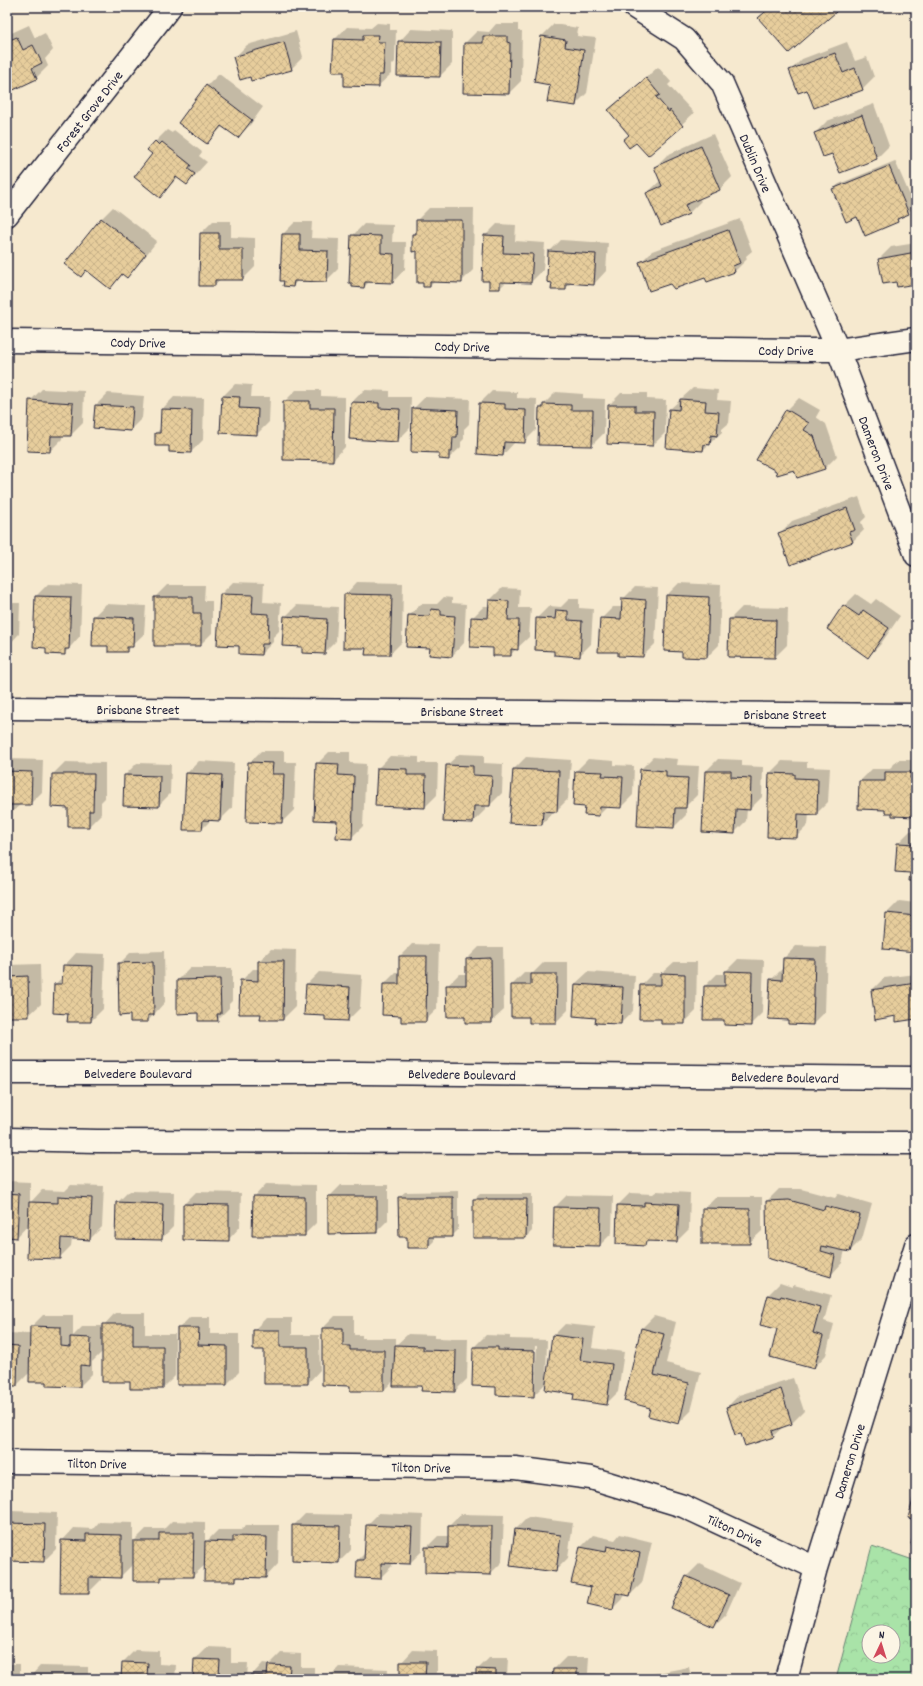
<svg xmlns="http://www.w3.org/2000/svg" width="923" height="1686" font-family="Dekko,sans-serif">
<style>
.forest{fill:url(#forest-crowns);stroke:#668272;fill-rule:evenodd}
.shadow{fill:#0003;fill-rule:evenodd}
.building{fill:url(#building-cross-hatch);stroke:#22223b}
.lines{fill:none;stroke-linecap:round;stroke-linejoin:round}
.minor-casing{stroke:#22223b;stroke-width:25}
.minor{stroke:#fcf5e5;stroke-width:22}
.labels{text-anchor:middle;stroke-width:3.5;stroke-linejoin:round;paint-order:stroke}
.street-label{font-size:14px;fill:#22223b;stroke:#fcf5e5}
</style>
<defs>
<pattern id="forest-crowns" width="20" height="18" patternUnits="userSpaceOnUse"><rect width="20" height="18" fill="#a9e3a8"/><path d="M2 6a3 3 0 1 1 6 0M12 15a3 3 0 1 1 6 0" fill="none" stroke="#91c292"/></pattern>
<pattern id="building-cross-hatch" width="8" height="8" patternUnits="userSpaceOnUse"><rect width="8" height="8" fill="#e7cd9c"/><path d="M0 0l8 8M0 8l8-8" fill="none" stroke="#c6b087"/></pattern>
</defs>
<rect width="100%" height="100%" fill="#f6e9cf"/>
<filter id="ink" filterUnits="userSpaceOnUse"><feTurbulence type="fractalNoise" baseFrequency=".025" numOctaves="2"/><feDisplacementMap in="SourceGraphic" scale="8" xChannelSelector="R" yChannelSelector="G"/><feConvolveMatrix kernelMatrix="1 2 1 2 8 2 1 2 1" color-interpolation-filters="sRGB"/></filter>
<g filter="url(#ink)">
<path class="forest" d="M872,1546L916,1561V1679H836ZM869,1632H893V1656H869Z"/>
<path class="shadow" d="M771,7H840L789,52Z
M377,23L390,24V30H396L395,62L391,66V74L378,86L335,39L347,27L371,28Z
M496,24H518V31H522L521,81L509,93L465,43L477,31L489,32Z
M554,24L578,28L577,36L596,38L587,93L575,105L551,84L542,36Z
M29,25L35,38L45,33L53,50L45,59L48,66L36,78L7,91V35Z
M411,29L452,31V64L440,76L399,42Z
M296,31L303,57L291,69L251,76L235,57L247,45Z
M847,42L855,61L867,57L874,77L862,89L808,88L790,71L802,59Z
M658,67L671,82L668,85L694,113L648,155L609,110Z
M219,74L263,107L250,125L238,137L223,126L207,143L179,122L207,86Z
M874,104L889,146L877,158L833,152L815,133L827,121Z
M167,130L172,133L174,130L202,152L199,156L207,162L187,184L178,177L160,197L154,154L155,142Z
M713,134L732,177L720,189L699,198L701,201L689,213L661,225L647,193L661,180L655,167L667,155Z
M895,161L915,207L897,221L857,216L833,189L839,184Z
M113,207L157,241L139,264L127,276L123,274L110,288L86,270L81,275L101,219Z
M429,208H474L473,270L461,282L435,281L430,286L413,234L417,230V220Z
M740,219L752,251L746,256L747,259L735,271L670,283L640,263L652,251Z
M213,221H231V237L255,238V267L243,279H221L215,285H200L201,233Z
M295,222H312L311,238L339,239L338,269L326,281L298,280L293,286L283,234Z
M364,224L393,225L392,242H406L405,269L393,282L370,281L364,287L352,236Z
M497,224L516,225L515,241L545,243L543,270L531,282L507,281L500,288L485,236Z
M561,240L608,243L606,271L594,284L572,282L565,289L553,282L549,252Z
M916,243V283L897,281L879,259L891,247Z
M235,384L252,385L251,397H270L269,422L257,434L223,396Z
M693,388L718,390L717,400L731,401L729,423L722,429V432L703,450L670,409Z
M42,389L84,391L83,423L71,435H62V439L50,451L30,401Z
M296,390H321V396L345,397V447L333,460L284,402Z
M364,390L390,391V397H411L410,428L398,440L352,402Z
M492,391L517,392V398L537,399L536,430L524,442H515L503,455L478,453L480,403Z
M556,392L583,394V398L605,399L604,433L592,445L540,408Z
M108,393L144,396L142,418L130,430L96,405Z
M621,393H647V399L666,400L665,433L653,445L608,443L609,405Z
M174,397L204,398L203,440L191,452L170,445L156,433L161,428L162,409Z
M425,397L470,399L469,424L464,429V439L461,442V447L448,459L440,452L413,409Z
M799,398L820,410L816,417L826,424L837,456L825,468L797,477L787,410Z
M859,497L866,517L861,522L864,530L852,542L780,533L792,521Z
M233,582L264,583L263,602L281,603L279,631L273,637V642L261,654L240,645L221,594Z
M357,582L403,583L402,642L390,654L367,647L345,595Z
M679,583L721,585L719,645L707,657L667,595Z
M48,584L82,585L80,636L64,654L47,647L34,646L36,596Z
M167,585H205L204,601H212V633L200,645H155V597Z
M635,587L658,588L655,644L643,656L619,651L601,619L613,607H623V599Z
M502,588L520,589L519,608H531L529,637L510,655L494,647L472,618L484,606H489L490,600Z
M856,594L871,604L876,599L900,616L880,645L868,657L844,606Z
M444,597L452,598V603L466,604L464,643L452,656L431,647L409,616L421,604H437Z
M569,599H579V608L593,609L591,644L579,656L555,650L537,618L549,606L561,607Z
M7,603H20L19,634L7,647Z
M106,604L146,606L144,634L126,651L109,645L94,616Z
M297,605L338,607L336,641L324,653L303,647L285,617Z
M742,607L788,608L787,645L775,657L730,619Z
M261,751H284V762H296L294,810L282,822L247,821L249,763Z
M329,752H350V763L366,764L363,826L351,838L338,820L317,764Z
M459,754L484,755V763L503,764L502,793L490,805H485V810L473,822L444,821L446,766Z
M390,756L419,757V763H438L437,795L425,807L378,768Z
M526,757L571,760L568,799L556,811H554L542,824L514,769Z
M653,757L678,759L677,765L699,766L697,795L686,806V815L674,827L641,769Z
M7,759L43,760L42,792L30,804H21L9,815H7Z
M588,759L614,761V765L634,766L633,795L621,807L608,806L599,815L586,806L576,771Z
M718,759L742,760V766L763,767L762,797L750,809H747L746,821L734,833L706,771Z
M898,760H916V816L886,809L860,781L872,769H889Z
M199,761L234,763L232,808L220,820L212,819L202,829L187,773Z
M782,761L807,762V767L830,768L828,802L816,814H809L808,825L796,837L770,773Z
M65,762L105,763V798L101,802V814L89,826L69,807L53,774Z
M137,763L171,764L170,794L158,806L125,775Z
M910,831H916V880L898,843Z
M899,901L916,903V951L887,913Z
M412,944L439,945L437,1009L425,1021L402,1015L384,984L396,972H400V956Z
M796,946L827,947L825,1012L813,1024L771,980L783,968L784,958Z
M479,947H503L504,1010L491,1022L466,1016L447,986L459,974H467V959Z
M271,949L296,950L295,1007L283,1019L262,1013L241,981L253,969H259V961Z
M164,951L165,1002L148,1021L131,1014L119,964L131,952Z
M76,953L105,954L103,1009L91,1021H68L69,1013L55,984L64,976V966Z
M738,959L764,960L762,1013L750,1025L725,1019H704L705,986L717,974H726V971Z
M544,962H568V1010L556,1022L530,1016L512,985L524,973H533Z
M674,962H697L696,1011L684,1023L662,1018L641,985L653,973H662Z
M40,964L41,1004L28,1016H7V965Z
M190,968H232V1001L229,1004V1008L217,1020L199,1012L178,980Z
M319,972L362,975L360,1008L348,1020L326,1015L307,984Z
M588,972L635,975L633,1011L621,1023L597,1017L575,984Z
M916,974V1018L897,1015L872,990L884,978Z
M7,1181L30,1182V1203L42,1190L65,1191L71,1185L104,1186L102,1227L90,1239L72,1238L71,1246L59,1258L29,1224L17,1237L7,1236Z
M266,1184L316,1185V1223L304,1235L254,1197Z
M341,1185H388V1220L376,1232L329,1197Z
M779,1189H801L835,1198L838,1194L872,1204L862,1239L850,1251L845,1250L842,1263L830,1276L767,1201Z
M129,1191L174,1192L173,1227L161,1239L117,1203Z
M458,1191V1230L452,1236H434V1241L428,1247L408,1236L399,1197L405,1192Z
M657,1191L690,1193L689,1229L677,1241L650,1240L645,1245L617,1243L618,1205L630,1193L653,1194Z
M196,1192L241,1193L240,1227L228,1240L184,1204Z
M480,1194H532V1231L526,1237H474V1199Z
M567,1195L613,1196L612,1233L600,1245L554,1244L555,1207Z
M715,1197H762V1231L749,1243L703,1209Z
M780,1283L792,1287L794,1285L831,1295L824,1321L834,1324L826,1355L814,1368L779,1328L768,1295Z
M115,1313H145V1334H175V1376L163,1388L131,1381L103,1351L92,1362V1374L80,1386L47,1381L30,1372L17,1385H7V1333L31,1334V1327L43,1315H73V1336L83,1326H103Z
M335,1316H354V1335H362V1338H396V1345L408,1334L435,1335V1338L468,1339L467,1379L455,1391L395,1379L384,1390L351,1385L323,1328Z
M654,1316L676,1322L666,1363L701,1372L691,1411L679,1423L651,1407L642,1328Z
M190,1317H210V1334H239V1372L227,1384L178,1329Z
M266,1318H292V1335H319L320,1370L308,1383L265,1349L254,1330Z
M565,1324L595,1327L592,1348L624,1352L618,1392L606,1404L547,1382L533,1396L497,1386L474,1347L486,1335L510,1336V1339L547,1340L546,1381H547L553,1336ZM535,1346H537L535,1384H533Z
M793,1378L804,1411L792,1423L784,1426L773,1436L742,1432L727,1407L739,1395Z
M12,1511L57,1513L56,1549L44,1561L7,1560V1517Z
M379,1513L423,1515L422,1551L410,1563L393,1562L392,1566L380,1578L358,1560L366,1552L367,1525Z
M305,1514L351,1515V1550L339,1562L293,1526Z
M461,1514L504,1515L502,1562L490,1574L426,1548L438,1536H449V1526Z
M528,1517L573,1523L568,1558L556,1570L511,1565L516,1529Z
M172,1521L205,1522V1543L218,1530H241L246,1525H279L278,1564L266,1577L240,1576L236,1580L206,1564L193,1576H165L161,1580L134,1563L120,1577L101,1576V1580L89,1592L62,1541L74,1528L93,1529L99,1522L133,1523V1542L146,1529H164Z
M620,1534L652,1542L642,1583L630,1595L625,1594L624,1597L612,1609L593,1587L581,1547L593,1535L615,1540Z
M699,1564L740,1583L726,1614L714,1626L672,1608L687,1576Z
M207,1647L231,1648V1663H248L247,1679H194L195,1659Z
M135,1650L159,1651V1664L176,1665L175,1679H115L123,1671V1662Z
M413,1650L437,1651V1673L466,1674V1679H401V1663Z
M281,1653L301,1654V1667H314V1679H251V1676L263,1663L270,1664Z
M566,1657H589L588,1673L614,1674V1679H553L554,1669Z
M489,1658H508L507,1676L549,1677V1679H477V1670Z
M7,1664H20V1679H7Z
M40,1666L88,1667V1679H28Z
M339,1667L388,1669L387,1679H327Z
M689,1667L691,1679H638L642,1676Z"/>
<path class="building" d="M771,7H832L836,12L789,53L758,18Z
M363,35H379L378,42H385L383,75H379V87L344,86V72H332L334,39L363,40Z
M483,36H507V42L510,43L509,94L463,93L464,43H483Z
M541,36L566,40L565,47L584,50L576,106L547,102L550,85L534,82Z
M17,37L23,50L33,45L42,63L32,68L37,79L7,93V41Z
M398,41L441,42L440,77L397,76Z
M284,42L292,70L251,81L250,77L240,80L233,57Z
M835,53L843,73L855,68L863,90L814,108L807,90L798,93L789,70Z
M646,78L660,95L656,97L669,112L670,110L683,126L648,156L636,143L629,148L623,140L629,135L608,110Z
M206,85L252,120L238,138L221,126L207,144L178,123Z
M862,115L877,159L840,173L832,154L823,157L814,133Z
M155,141L159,145L162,142L191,165L188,169L195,174L187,185L176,177L160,198L134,177L152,154L147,150Z
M701,146L720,190L685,205L689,214L661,226L646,193L662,186L654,167Z
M889,166L909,214L897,219L898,222L865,236L857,217L846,222L832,189Z
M101,218L146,254L127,278L122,274L110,289L86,270L81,277L64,264Z
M416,220H462V283L430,282V287H423V283H417V251L412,252V234H416Z
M728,230L740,263L733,266L735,272L707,282L705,278L674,289L670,284L649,291L639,262Z
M200,233H219V249H243V280H215V286H199Z
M282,234H300V250L328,251L327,282L294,281L293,287L283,286L284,281H280Z
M351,235L381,236V253L394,254L393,283L365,282L364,288L352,287V283H349Z
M484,235L504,236L503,253L533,254L531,283L500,282V289H489V281H482Z
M548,251L596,254L594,285L566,283V290H551L552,283L547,282Z
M916,252V284L897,287L896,282L883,284L878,259Z
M222,396L240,397L239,408L258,409L257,435L220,433Z
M680,399L706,401L705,411L719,412L717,436L711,435L710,445L704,444L703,451L666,448L669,409L679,410Z
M29,400L73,403L71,436H51L50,452L27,451Z
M283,401H310V408H334L333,461L283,460Z
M351,402L379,403V408L400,409L398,442L349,439Z
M479,403L505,404V409L526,410L525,443L504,442L503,456L477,454Z
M543,404L571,405V410H593L592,446L538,445L539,408H543Z
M95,405L133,407L131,431L93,428Z
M608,405H635V411H654L653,446L607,444Z
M412,408L458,410L457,437H453L452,452H449V460L439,459V453L411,452Z
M161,409L192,410L191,453L169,452V446H155V433H160Z
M786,409L809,423L804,430L814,436L825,469L797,478L794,470L777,475L776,471L756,460Z
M847,508L855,530L849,532L853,542L790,565L778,533Z
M220,594L253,595L252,613L269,614L268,644H262L261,655L239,654V646L217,645Z
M344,594L392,595L390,655H365L366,648H343Z
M666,595L709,597L707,658L682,657V652L664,651Z
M35,596L71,597L69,649H65V655L46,654V648L33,647Z
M154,597H193V613H201V646H154Z
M622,598L646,600L643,657L618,656V652H598L600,618L621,619Z
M489,600L509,601L508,620H519L518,650L511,649V656H493V648L470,647L471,617L488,618Z
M843,605L859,616L863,610L889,628L868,658L827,629Z
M431,609L441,610V615L455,616L452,657L429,655L430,648L406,647L408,615L430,616Z
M556,610L568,611V620L582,621L580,657L554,655V651L535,650L536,618L555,619Z
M93,616L134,618L133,647H127V652H108V646H92Z
M284,616L327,619L325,654L302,653V647L282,646Z
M729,619L776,620L775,658L728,657Z
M248,762L273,763L272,774H284L282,823L246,822Z
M316,763L339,764L338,775L354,776L352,839L336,838L337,821L314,820Z
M446,765L473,766V775L492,776L490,806H474L473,823L443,822Z
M377,768L407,769V775H426L425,808L375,806Z
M513,769L559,771L557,812L543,811L542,825L509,823Z
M640,769L666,771V777L688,778L686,808H675L674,828L637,826Z
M7,771L32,772L31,805H10V816H7Z
M575,771L603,772L602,776L623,777L621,808L600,807L599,816L584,815L585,807L573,806Z
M705,771H731V777L751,778L750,810L736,809L735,834L702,832Z
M885,772H911L910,778H916V817L892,816V813H885V810L858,809L859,781H885Z
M186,773L222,775L220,821L203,820L202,830H183Z
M769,773L795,774V778L818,779L817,815L798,814L797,838L767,837Z
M52,774H94L93,811H89V827H68V808L51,807Z
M124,775L160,776L159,807L123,806Z
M897,843L916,844V881H909L910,873L895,872Z
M886,913L916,916V952L883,949Z
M399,956H427L426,1022H401V1016L382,1015L383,984H399Z
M491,958L492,1023H465V1017H447L446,985H466V959Z
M783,958L815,959L813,1025L788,1024V1020L768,1019L770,979L782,980Z
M258,961H284L283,1020H260L261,1014H239L240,980L258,981Z
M153,962L154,1015H148V1022H130V1015L119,1016L118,963Z
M63,965L93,966L91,1022H67L68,1014L53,1013L54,984H62Z
M725,971L752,972L751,1026L724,1025V1020H703L704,986H725Z
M661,973L685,974V1024H661V1019H639L640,985H661Z
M531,974H557L556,1023H529V1017H511V985H531Z
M28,976L29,1017H7V977Z
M220,979L221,1014H217L218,1021H198V1013L177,1014V980Z
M916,983V1019L896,1022V1016L875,1020L871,990Z
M306,984L350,987L348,1021L325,1020V1016L304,1015Z
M575,984L623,987L621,1024L595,1023L596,1018L573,1016Z
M7,1193L19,1194L17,1238L7,1237Z
M58,1196L92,1198L90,1240L61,1238L60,1259L27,1258L29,1202L58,1203Z
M253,1196L305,1197V1236H252Z
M328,1196H377V1233L328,1234Z
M398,1197H453V1237H429V1248H407V1237H399Z
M473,1199H527L526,1238H473Z
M789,1200L824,1210L825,1206L860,1215L850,1252L822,1246L821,1251L835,1255L831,1277L767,1258L766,1201Z
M116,1202L163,1204L162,1240L115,1239Z
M644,1202L679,1204L677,1242L646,1241L645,1246L616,1244L617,1205L644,1206Z
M183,1204L229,1205V1241L183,1240Z
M554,1207L601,1208L600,1246L553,1245Z
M702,1208L750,1209V1244H702Z
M768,1295L780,1298L781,1296L820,1307L813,1333L823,1336L814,1369L770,1357L777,1329L760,1325Z
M102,1324H133V1346H163V1389H130V1382H102Z
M30,1326L61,1327V1346L70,1347V1337L91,1338L90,1366L80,1365V1387L46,1386V1382H29Z
M177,1328H199L198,1345L227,1346V1385H177Z
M322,1328H343V1346H350V1350H384V1391H350V1386L322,1385Z
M641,1328L664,1334L654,1375L689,1383L679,1424L648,1416L650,1408L624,1401Z
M253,1330H280V1347H308V1384H264V1350H253Z
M552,1335L583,1339L580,1360L612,1364L607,1405L573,1400L574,1394L545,1390Z
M7,1345L18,1346L17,1386H7Z
M395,1345L423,1346V1350L456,1351L455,1392L421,1391L422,1386H393Z
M473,1347H498V1350L535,1351L534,1397L496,1395V1387L472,1386Z
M781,1389L792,1424L772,1431L774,1437L745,1446L741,1434L735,1435L726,1407Z
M916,1489V1520L908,1518Z
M7,1523L45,1524L44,1562L7,1561Z
M292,1525L340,1526L339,1563L292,1561Z
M366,1525L412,1527L410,1564L381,1563V1579L356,1578L357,1560H364Z
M448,1526H492L491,1575L425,1573V1547L448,1548Z
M916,1526V1546L911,1544Z
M515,1529L561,1535L556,1572L510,1566Z
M159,1533H194L193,1577H161V1581H133V1541H159Z
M86,1534L121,1535V1578L89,1577V1593H60L61,1540L86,1541Z
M233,1536L267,1537L266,1578L236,1577V1581H204L205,1541L233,1542Z
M607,1546L640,1553L630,1596L616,1593L613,1610L587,1604L591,1587L571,1583L580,1547L606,1552Z
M686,1576L729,1595L714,1627L671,1608Z
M194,1659L220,1660L219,1674L237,1675V1679H193Z
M122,1662L148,1663L147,1676L164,1677V1679H121Z
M400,1662H426L425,1679H400Z
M268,1665L290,1666L289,1678L303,1679H250V1675L267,1676Z
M476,1669L496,1670V1679H476Z
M553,1669H577V1679H552Z"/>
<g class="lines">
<g class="minor-casing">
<path id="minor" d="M634,7L684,39L722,83L838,350L916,555
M7,215L170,7
M7,341L806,350H838L916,339
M7,708L916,715
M7,1073H359L916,1078
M7,1139L97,1141L916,1143
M7,1462L515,1468L591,1478L683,1506L816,1568
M786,1679L816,1568L916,1245"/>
</g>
<use href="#minor" class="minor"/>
</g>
</g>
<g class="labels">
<g class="street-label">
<text transform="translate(89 111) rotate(-52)" y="5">Forest Grove Drive</text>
<text transform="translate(756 163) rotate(67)" y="5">Dublin Drive</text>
<text transform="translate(138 342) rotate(1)" y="5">Cody Drive</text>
<text transform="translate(462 346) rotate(1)" y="5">Cody Drive</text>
<text x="786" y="355">Cody Drive</text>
<text transform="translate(877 453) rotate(69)" y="5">Dameron Drive</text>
<text x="138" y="714">Brisbane Street</text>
<text x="462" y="716">Brisbane Street</text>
<text x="785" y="719">Brisbane Street</text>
<text x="138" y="1078">Belvedere Boulevard</text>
<text transform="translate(462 1074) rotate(1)" y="5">Belvedere Boulevard</text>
<text transform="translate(785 1077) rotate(1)" y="5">Belvedere Boulevard</text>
<text transform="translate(849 1461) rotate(-73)" y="5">Dameron Drive</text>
<text transform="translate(97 1463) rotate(1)" y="5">Tilton Drive</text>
<text transform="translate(421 1467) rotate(1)" y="5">Tilton Drive</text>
<text transform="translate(735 1530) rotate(25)" y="5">Tilton Drive</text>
</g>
</g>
<rect width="923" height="1686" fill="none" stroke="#fcf5e5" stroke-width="24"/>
<rect x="12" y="12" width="899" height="1662" fill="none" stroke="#22223b" stroke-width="1.5" filter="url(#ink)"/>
<g transform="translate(881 1644) rotate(4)"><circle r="19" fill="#fcf5e5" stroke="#a5a1a1"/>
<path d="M0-3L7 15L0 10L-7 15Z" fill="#d1495b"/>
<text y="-6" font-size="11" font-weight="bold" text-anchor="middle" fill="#22223b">N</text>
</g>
</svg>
